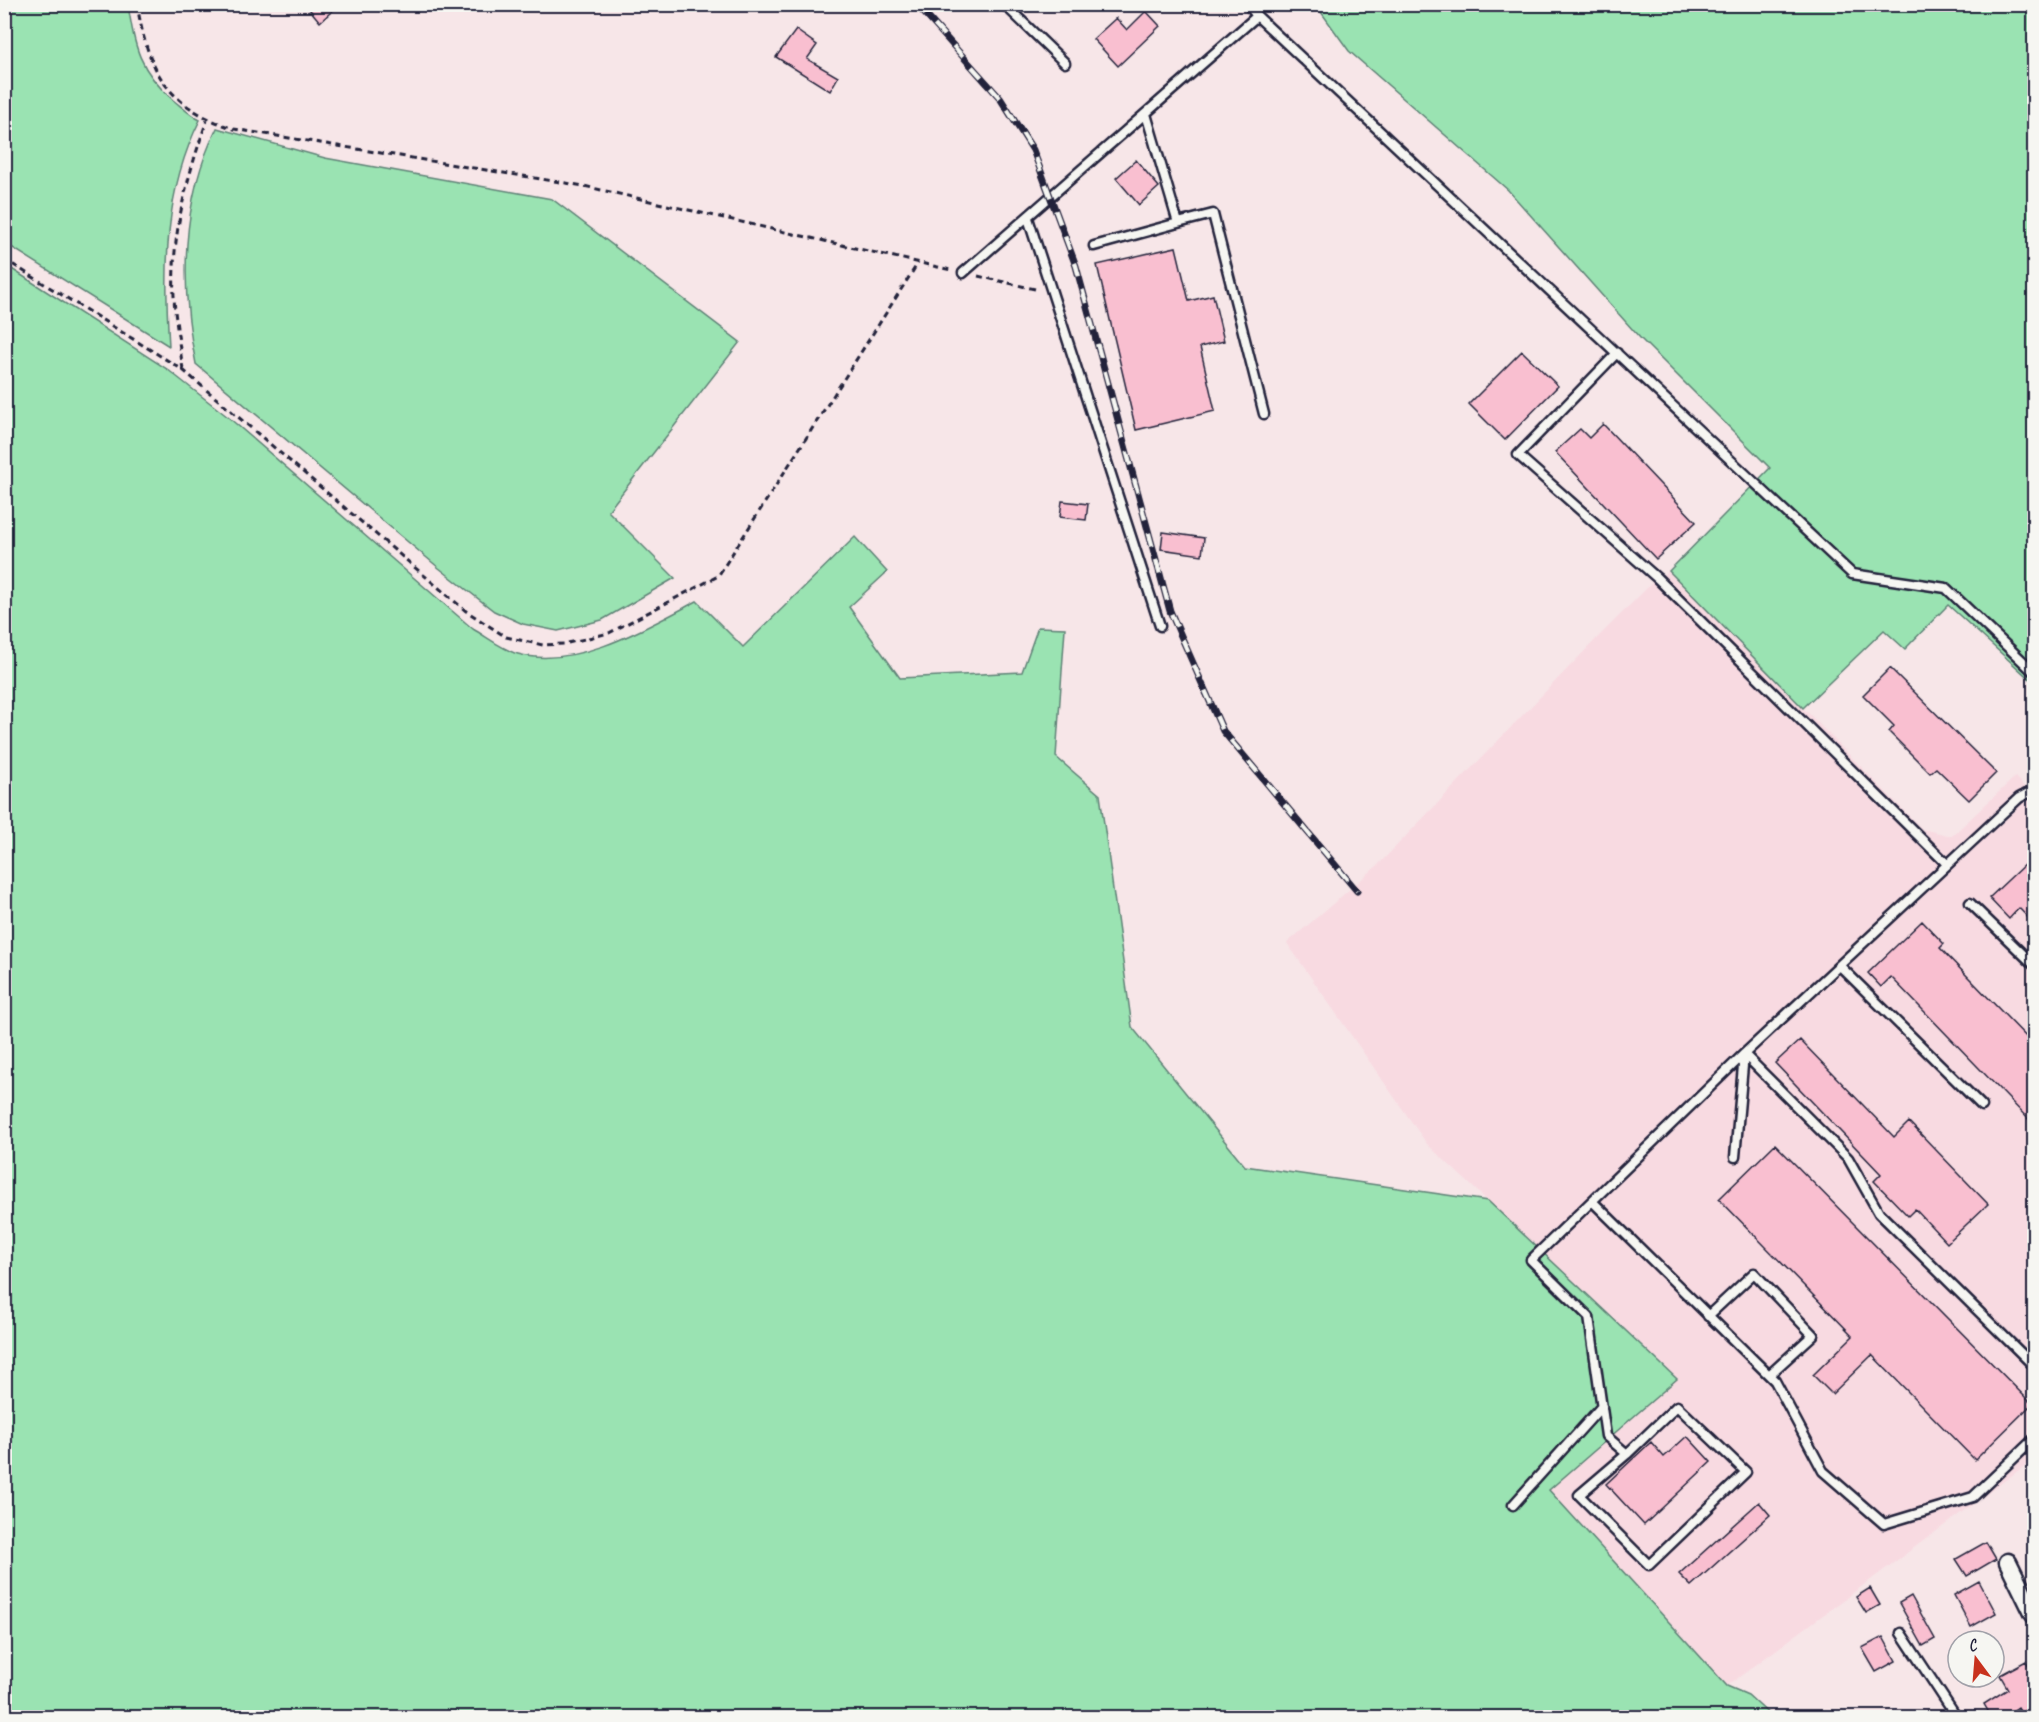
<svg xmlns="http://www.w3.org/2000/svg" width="2039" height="1722" font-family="Caveat,sans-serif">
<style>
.built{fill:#f8dae1}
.green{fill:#9ae3b2;stroke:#5e8276;stroke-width:1.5}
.building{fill:#f9bfd0;stroke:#22223b;stroke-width:1.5}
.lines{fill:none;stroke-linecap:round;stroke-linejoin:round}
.lane-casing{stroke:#22223b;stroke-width:13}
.street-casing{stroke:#22223b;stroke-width:21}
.path{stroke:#22223b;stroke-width:3;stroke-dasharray:6 4.5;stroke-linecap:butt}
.lane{stroke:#f6f6f2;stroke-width:8}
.street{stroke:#f6f6f2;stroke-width:16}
.rail-casing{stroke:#22223b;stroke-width:7}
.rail{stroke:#f6f6f2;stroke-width:4.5;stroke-dasharray:14;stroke-linecap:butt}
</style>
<rect width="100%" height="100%" fill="#f7e6e8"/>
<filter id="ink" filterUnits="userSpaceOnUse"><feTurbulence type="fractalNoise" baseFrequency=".0167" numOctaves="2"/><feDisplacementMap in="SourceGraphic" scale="12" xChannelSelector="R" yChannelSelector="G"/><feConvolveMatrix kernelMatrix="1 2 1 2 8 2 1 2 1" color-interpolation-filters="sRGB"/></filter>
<g filter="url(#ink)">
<path class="built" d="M1669,571L1922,829L1952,836L2015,777L2034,797V1459L1727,1686L1549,1490L1677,1378L1427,1144L1287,943L1377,866L1602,633L1657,578Z"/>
<path class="green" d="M4,5H128C135,48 139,70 173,100C182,107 190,115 200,120C164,191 164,268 169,346L5,243Z
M1316,5H2034V683L1948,605L1905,649L1884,630L1803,708L1669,571L1770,468L1641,339L1508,190L1349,51Z
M217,128L325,158L552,199L740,342L608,511L675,578L602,620L558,631L523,624L494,611L439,568L196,364C180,287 181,200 217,128Z
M4,264L167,369L228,417L473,629C487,637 503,650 518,654C576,670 648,627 697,601L743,647L855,537L887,572L849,607L900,678L1022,672L1038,627L1065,628L1056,757L1100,795L1132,1027L1245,1166L1488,1201L1677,1379L1549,1490L1727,1686L1748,1695L1772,1717L1060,1718L1049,1713L1046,1718L5,1717Z"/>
<path class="building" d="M305,4H340L320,22Z
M1146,11L1160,26L1118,66L1093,39L1116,18L1127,30Z
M796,30L817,45L807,59L838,77L830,91L776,57Z
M1136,160L1159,187L1139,205L1116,178Z
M1176,247L1189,301L1213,295L1224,341L1200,347L1215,411L1136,430L1097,265Z
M1522,351L1558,386L1505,440L1469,404Z
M1603,424L1696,522L1656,559L1555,452L1580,429L1589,438Z
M1062,501L1088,504L1086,520L1060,517Z
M1163,532L1204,538L1202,555L1161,549Z
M1890,668L1996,773L1969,800L1936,768L1930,773L1889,732L1894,726L1863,695Z
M2027,862L2034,870V924L2019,908L2009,919L1989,898Z
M1922,921L1944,944L1940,948L2034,1045V1125L1891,977L1881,987L1868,973Z
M1800,1040L1894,1137L1909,1122L1988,1204L1947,1243L1915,1209L1908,1216L1874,1181L1881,1174L1775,1063Z
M1775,1144L2032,1404L1975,1460L1872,1355L1832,1394L1813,1375L1853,1336L1719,1199Z
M1687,1436L1711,1462L1644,1525L1606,1484L1651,1442L1664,1457Z
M1759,1502L1770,1515L1691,1586L1679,1574Z
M1986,1542L1996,1559L1967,1576L1956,1559Z
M1979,1581L1996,1613L1971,1627L1954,1595Z
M1870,1588L1880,1605L1866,1613L1856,1597Z
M1911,1596L1935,1639L1923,1646L1899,1603Z
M1883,1637L1896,1661L1876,1672L1862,1648Z
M2026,1661L2034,1676V1705L2021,1712L2018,1707L2002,1718H1992L1984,1704L2008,1689L2000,1675Z"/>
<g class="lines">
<g class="lane-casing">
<path id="lane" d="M1004,4L1065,63
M1257,16L1852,574L1946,588L2034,672
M1028,218L1160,626
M1178,223L1213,214L1264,414
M1094,246L1178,223L1146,114
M963,273L1257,16L1248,4
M1617,353L1518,455L1657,578L1947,864
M2034,790L2019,798L1744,1054L1848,1158L1879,1213L2034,1366
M1970,903L2034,965
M1840,966L1982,1106
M1735,1157L1744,1054
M1592,1201L1775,1381L1823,1471L1884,1524L1973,1497L2034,1439
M1708,1316L1754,1273L1813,1335L1769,1375
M1627,1454L1677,1406L1746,1472L1649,1565L1579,1495L1627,1454L1606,1436L1589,1317L1531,1260L1744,1054
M1513,1505L1602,1406
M1901,1633L1957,1718"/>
</g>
<g class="street-casing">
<path id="street" d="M2008,1562L2034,1615"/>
</g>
<path class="path" d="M137,4C148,72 167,106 234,129L584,186L951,270
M4,259L183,370L466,611L506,637L543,645L564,644L609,633L718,576L918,263
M978,276L1039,290
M183,370C180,346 175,321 174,296C171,234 187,178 207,120"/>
<use href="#lane" class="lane"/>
<use href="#street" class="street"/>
<g class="rail-casing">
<path id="rail" d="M916,4L1000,98L1033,150L1076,266L1170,611L1223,731L1357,891"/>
</g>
<use href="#rail" class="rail"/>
</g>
</g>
<rect width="2039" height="1722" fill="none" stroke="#f6f6f2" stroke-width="24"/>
<rect x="12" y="12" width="2015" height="1698" fill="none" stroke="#22223b" stroke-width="2" filter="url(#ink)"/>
<g transform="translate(1976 1659) rotate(344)"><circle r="28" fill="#f6f6f2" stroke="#a1a1a9" stroke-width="1.5"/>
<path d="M0-4.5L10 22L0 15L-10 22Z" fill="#c8321e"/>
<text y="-9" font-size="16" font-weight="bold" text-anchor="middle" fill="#22223b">С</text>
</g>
</svg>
